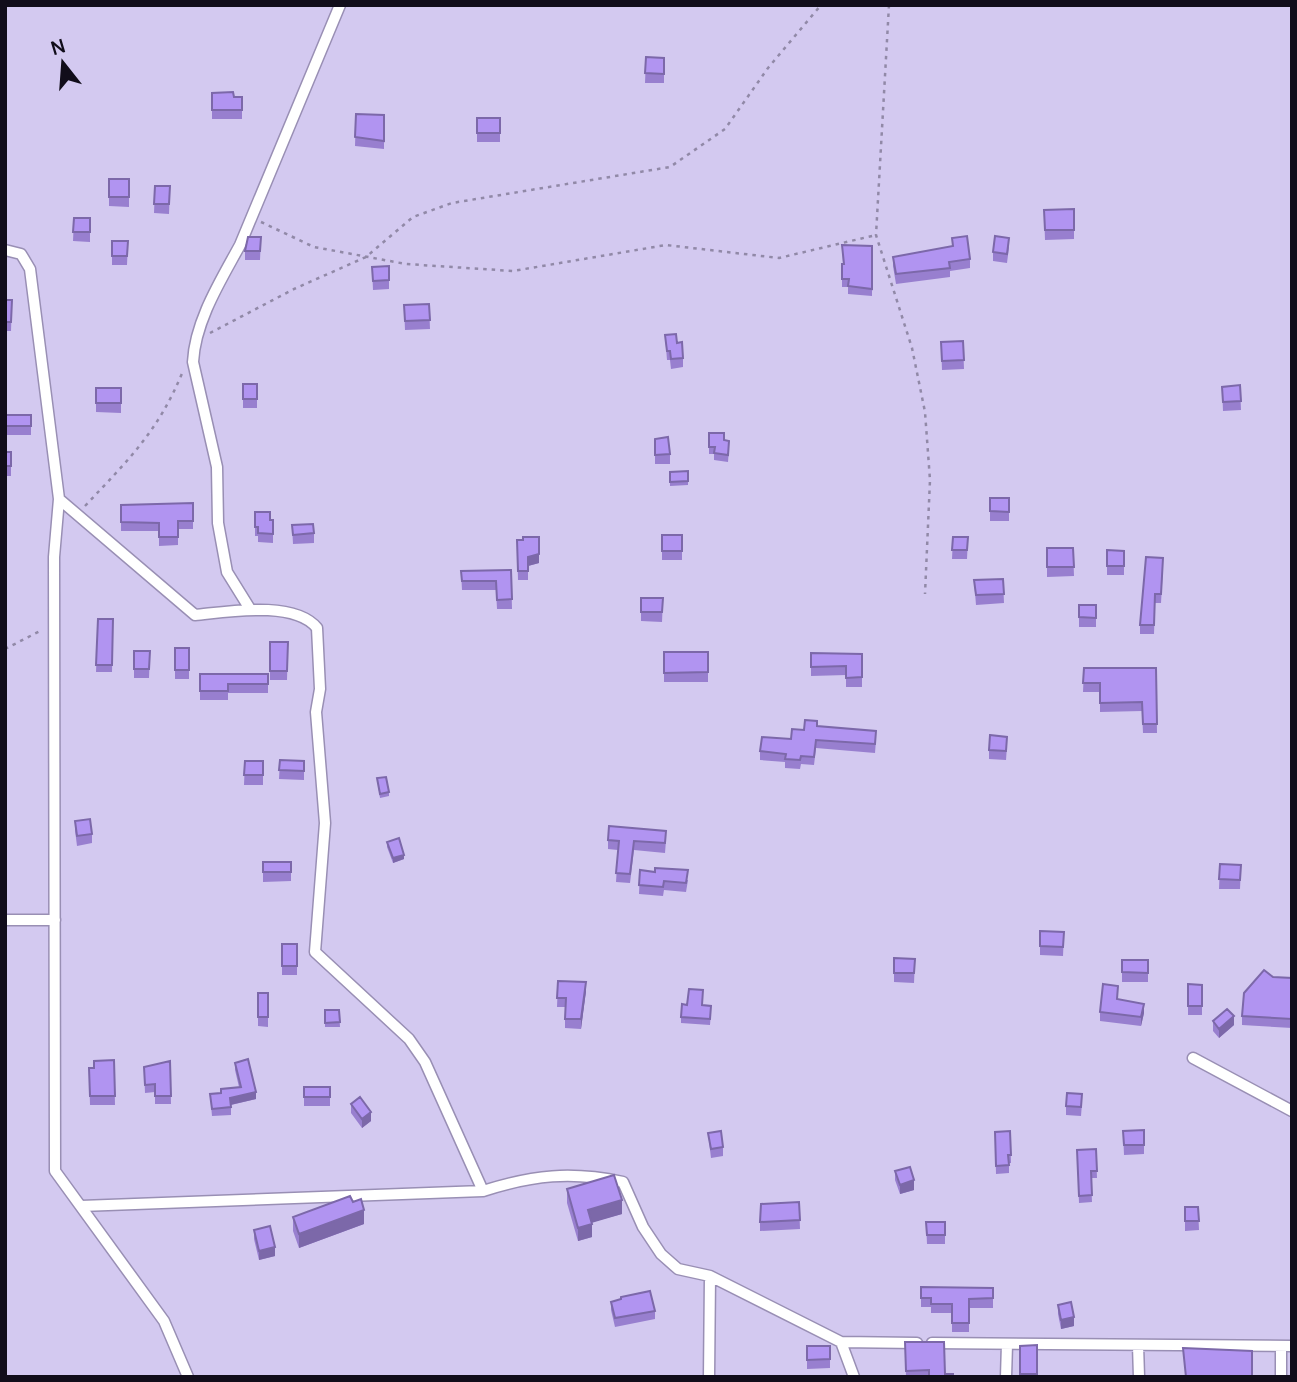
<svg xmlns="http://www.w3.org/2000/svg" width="1297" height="1382" font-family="Manrope,sans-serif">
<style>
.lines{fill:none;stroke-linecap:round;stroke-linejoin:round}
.minor-casing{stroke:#998fb4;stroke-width:13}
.path{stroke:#9189a7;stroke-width:2.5;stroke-dasharray:3.5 5;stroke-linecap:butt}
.minor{stroke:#fff;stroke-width:10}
.wall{fill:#987fcf}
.shaded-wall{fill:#7c68a9}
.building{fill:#b194f1;stroke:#7c68a9;stroke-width:2}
</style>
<rect width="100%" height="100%" fill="#d3c9f0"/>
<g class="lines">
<g class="minor-casing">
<path id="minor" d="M5,250L21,254L30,269L59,499L195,615C227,612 294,600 317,628L320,689L316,712L325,823L315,952L409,1039L425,1062L483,1191C533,1175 571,1171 623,1182L643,1227L661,1254L678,1269L710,1276L841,1342L917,1343
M59,499L54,557L55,1171L164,1321L188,1377
M250,609L227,572L218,523L217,467L193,362C195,321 221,280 240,245L340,5
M5,920H55
M1193,1058L1292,1111
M81,1206L483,1191
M841,1342L854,1377
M932,1343L1292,1346
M1138,1345L1139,1377
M709,1377L710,1276
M1006,1377L1007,1344
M1281,1377V1346"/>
</g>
<path class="path" d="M889,5L876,235L912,348L925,412L930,480L925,594
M261,222L314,247L406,264L513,271L666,245L779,258L876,235
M210,333L294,289L366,257L413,217L452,203L670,167L725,129L768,68L821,5
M85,506C129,459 158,432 183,371
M5,649L42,630"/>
<use href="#minor" class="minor"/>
</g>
<path class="wall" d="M646,57L664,58V83H645Z
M212,93L234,97H242V119H212Z
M356,114L384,115V149L355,146Z
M477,118H500V142H477Z
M109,179H129V207L109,206Z
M155,186H170L169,214L154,213Z
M1074,209V239L1045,240L1044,210Z
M74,218H90V242L73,241Z
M261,237L260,260H245V251Z
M952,238L970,259V268L950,271V277L896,284L893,266V257L952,246Z
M112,241H128L127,265H112Z
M842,245L872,246V296L848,294V287H842V264H843Z
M1009,247L1007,263L993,261V252Z
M389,266V289L373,290L372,267Z
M5,300H12L11,331H5Z
M429,304L430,329L405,330L404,305Z
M665,335L677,343L683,358V367L671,369L670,360H667Z
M963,341L964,369L942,370L941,342Z
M243,384H257V408H243Z
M1240,385L1241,410L1223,411L1222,387Z
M96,388H121V413L96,412Z
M6,415H31V435H6Z
M709,433L724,440L729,448L728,462L714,460V454H709Z
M655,439L670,454V464H655Z
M5,452H11V476H5Z
M688,471V485L670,486V472Z
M1009,498V521H990V511Z
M193,503V529H178V545L159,546V531H121V522Z
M255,512L270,520H273V543L258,542V536H255Z
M292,525L314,533V543L293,544Z
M662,535H682V560H662Z
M953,537H968L967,559H952Z
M517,540L539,563L528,566V580H518Z
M1047,548H1073L1074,576L1047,577Z
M1107,550L1124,551V575H1107Z
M1163,567L1161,603H1155L1154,634H1140V625Z
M511,570L512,609H497L496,590H462L461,571Z
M1003,579L1004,603L976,605L974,580Z
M641,598H663L662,622L641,621Z
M1079,605H1096V627H1079Z
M98,619H113L112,672H96Z
M270,642H288L287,680H270Z
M175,648H189V679H175Z
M134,651H150L149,678H134Z
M664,652H708V682H664Z
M811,653L862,654V687H846V675L811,676Z
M1084,668H1156L1157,733H1143L1142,711L1100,712V692H1083Z
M200,674H268V693H228V700H200Z
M817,726L876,740L875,753L816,748L814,765L801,764L800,769L785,768V762L760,760V751L791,739L804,730Z
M1007,746L1006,760L989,759V750Z
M280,760L304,761V780L279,779Z
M245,761H263V785H244Z
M377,778L389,792V796L380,798Z
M75,821L92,834V843L77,846L75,830Z
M608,840H666L665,853L634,850L630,883L616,882L618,850L608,849Z
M387,842L404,859L393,863L387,847Z
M263,862H291V881L263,882Z
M1220,864L1241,865L1240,889H1219Z
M640,870L688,880L686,892L664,890L663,896L639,894Z
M1040,931L1064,932L1063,956L1040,955Z
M282,944H297V975H282Z
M894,958L915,959L914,983L894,982Z
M1122,960H1148V982H1122Z
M1273,977L1292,978V1028L1242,1025V1016Z
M558,981L586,991L581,1029L565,1028V1007H557Z
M1188,984L1202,985V1015H1188Z
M258,993H268V1027L258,1026Z
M1118,995V1000L1144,1013L1141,1026L1100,1021V1012Z
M702,1005L711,1012L710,1025L681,1023V1017Z
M325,1010H339L340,1027H325Z
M1213,1021L1234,1025L1219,1038L1213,1031Z
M114,1060L115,1105H90L89,1068H94Z
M170,1061L171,1104H155V1092L145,1093L144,1067Z
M235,1063L256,1099L231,1105V1115L212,1116L210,1094L221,1093L239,1087L235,1070Z
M304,1087H330V1106H304Z
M1082,1103L1081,1116L1066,1115V1106Z
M351,1104L371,1121L362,1128L351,1113Z
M1144,1130V1154L1124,1155L1123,1131Z
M1010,1131L1011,1163H1009V1173L996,1174L995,1132Z
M708,1133L723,1147V1156L711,1158Z
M1096,1149L1097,1178H1091L1092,1202L1079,1203L1077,1150Z
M895,1171L914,1190L900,1194L895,1180Z
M567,1189L622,1214L592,1222V1237L578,1241L567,1203Z
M799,1202L800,1229L760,1231V1222Z
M1185,1207H1198L1199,1230L1185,1231Z
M293,1217L364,1224L299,1248L293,1231Z
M926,1222H945V1244H927Z
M254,1230L275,1256L259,1260L254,1239Z
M921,1287L993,1288V1308H969V1332H952V1313H931V1307H921Z
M621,1297L655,1311V1319L615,1327L611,1310V1302L621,1300Z
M1058,1305L1074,1326L1061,1329L1058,1314Z
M905,1342L945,1374L953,1377H906Z
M1037,1345V1377H1020V1346Z
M807,1346H830V1368L807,1369Z"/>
<path class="shaded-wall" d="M539,554V563L528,566V557Z
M404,855V859L393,863V858Z
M586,982V991L581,1029V1019Z
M1144,1004V1013L1141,1026V1017Z
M1234,1016V1025L1219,1038V1029Z
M256,1092V1099L230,1105V1098Z
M371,1112V1121L362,1128V1119Z
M914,1180V1190L900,1194V1185Z
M622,1200V1214L588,1224V1210Z
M364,1210V1224L299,1248V1234Z
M592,1224V1237L578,1241V1228Z
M275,1247V1256L259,1260V1251Z
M1074,1317V1326L1061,1329V1320Z"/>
<path class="building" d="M646,57L664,58V74L645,73Z
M233,92L234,97H242V110H212V93Z
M356,114L384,115V141L355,137Z
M477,118H500V133H477Z
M109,179H129V197H109Z
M155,186H170L169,204H154Z
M1074,209V230H1045L1044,210Z
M74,218H90V232H73Z
M967,236L970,259L949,262L950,268L896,274L893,257L953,246L952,238Z
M995,236L1009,238L1007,254L993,252Z
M248,237H261L260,251H245Z
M112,241H128L127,256H112Z
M842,245L872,246V289L848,286L849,279H842V264H844Z
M389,266V280L373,281L372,267Z
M5,300H12L11,322H5Z
M429,304L430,320L405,321L404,305Z
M676,334L677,343L682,342L683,358L671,359L670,351H667L665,335Z
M963,341L964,360L942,361L941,342Z
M243,384H257V399H243Z
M1240,385L1241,401L1223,402L1222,387Z
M96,388H121V403H96Z
M6,415H31V426H6Z
M709,433H724V440L729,441L728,455L714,453L715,447H709Z
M668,437L670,454L655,455V439Z
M5,452H11V466H5Z
M688,471V481L670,482V472Z
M990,498H1009V512L990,511Z
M193,503V521H178V537H159V523L121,522V505Z
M255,512H270V520H273V534L258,533V527H255Z
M313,524L314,533L293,535L292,525Z
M662,535H682V551H662Z
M523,537H539V554L528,557V571H518L517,540H523Z
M953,537H968L967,550H952Z
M1047,548H1073L1074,567H1047Z
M1107,550L1124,551V566H1107Z
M1146,557L1163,558L1161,594H1155L1154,625H1140Z
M511,570L512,599L497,600L496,581H462L461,571Z
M1003,579L1004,594L976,595L974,580Z
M641,598H663L662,612H641Z
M1079,605H1096V618L1079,617Z
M98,619H113L112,665H96Z
M270,642H288L287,671H270Z
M175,648H189V670H175Z
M134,651H150L149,669H134Z
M664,652H708V672L664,673Z
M811,653L862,654V677L846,678V666L811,667Z
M1084,668H1156L1157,724H1143L1142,702L1100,703V683H1083Z
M200,674H268V684H228V691H200Z
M805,720L817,721V726L876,731L875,744L816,740L814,757L801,756L800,760L785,759L786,754L760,751L762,737L791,739L792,729L804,730Z
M990,735L1007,737L1006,751L989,750Z
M280,760L304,761V771L279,770Z
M245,761H263V775H244Z
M386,777L389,792L380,794L377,778Z
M90,819L92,834L77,836L75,821Z
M609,826L666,831L665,843L634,841L630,874L616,873L619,841L608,840Z
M399,838L404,855L393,858L387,842Z
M263,862H291V872H263Z
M1220,864L1241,865L1240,880L1219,879Z
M655,868L688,870L686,883L664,881L663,887L639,885L640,870L655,872Z
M1040,931L1064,932L1063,947L1040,946Z
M282,944H297V966H282Z
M894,958L915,959L914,973H894Z
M1122,960H1148V973L1122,972Z
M1264,970L1273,977L1292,978V1019L1242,1016L1244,993Z
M558,981L586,982L581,1019H565L566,998H557Z
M1103,984L1118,986L1117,999L1144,1004L1141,1017L1100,1012Z
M1188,984L1202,985V1006H1188Z
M689,989L703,990L702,1005L711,1006L710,1019L681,1017L682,1004L687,1005Z
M258,993H268V1017H258Z
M1227,1009L1234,1016L1219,1029L1213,1021Z
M325,1010H339L340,1022L325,1023Z
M248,1059L256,1092L230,1098L231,1107L212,1109L210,1094L221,1093V1089L241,1087L235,1063Z
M114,1060L115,1096H90L89,1068H94V1061Z
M170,1061L171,1096H155V1084L145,1085L144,1067Z
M304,1087H330V1097H304Z
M1067,1093L1082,1094L1081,1107L1066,1106Z
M360,1097L371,1112L362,1119L351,1104Z
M1144,1130V1145H1124L1123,1131Z
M721,1131L723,1147L711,1149L708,1133Z
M1010,1131L1011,1155H1008L1009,1165L996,1166L995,1132Z
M1096,1149L1097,1171H1091L1092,1195L1079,1196L1077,1150Z
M910,1167L914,1180L900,1185L895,1171Z
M614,1175L622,1200L588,1210L592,1224L578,1228L567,1189Z
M350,1196L353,1202L361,1199L364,1210L299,1234L293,1217Z
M799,1202L800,1220L760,1222L761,1204Z
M1185,1207H1198L1199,1221H1185Z
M926,1222H945V1235H927Z
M270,1226L275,1247L259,1251L254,1230Z
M921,1287L993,1288V1298L969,1299V1323H952V1304H931V1298H921Z
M650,1291L655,1311L615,1318L611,1302L621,1299V1297Z
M1071,1302L1074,1317L1061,1320L1058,1305Z
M905,1342H944L945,1374H953V1377H929V1370L906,1371Z
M1037,1345V1374H1020V1346Z
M807,1346H830V1359L807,1360Z
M1183,1348L1252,1351V1377H1186Z"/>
<rect width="1297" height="1382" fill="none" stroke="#110d1a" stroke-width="14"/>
<g transform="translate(63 63) rotate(343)" stroke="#d3c9f0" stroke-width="5" paint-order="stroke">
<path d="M0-5L12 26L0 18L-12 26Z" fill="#110d1a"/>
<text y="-10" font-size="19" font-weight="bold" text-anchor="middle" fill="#110d1a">N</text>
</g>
</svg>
